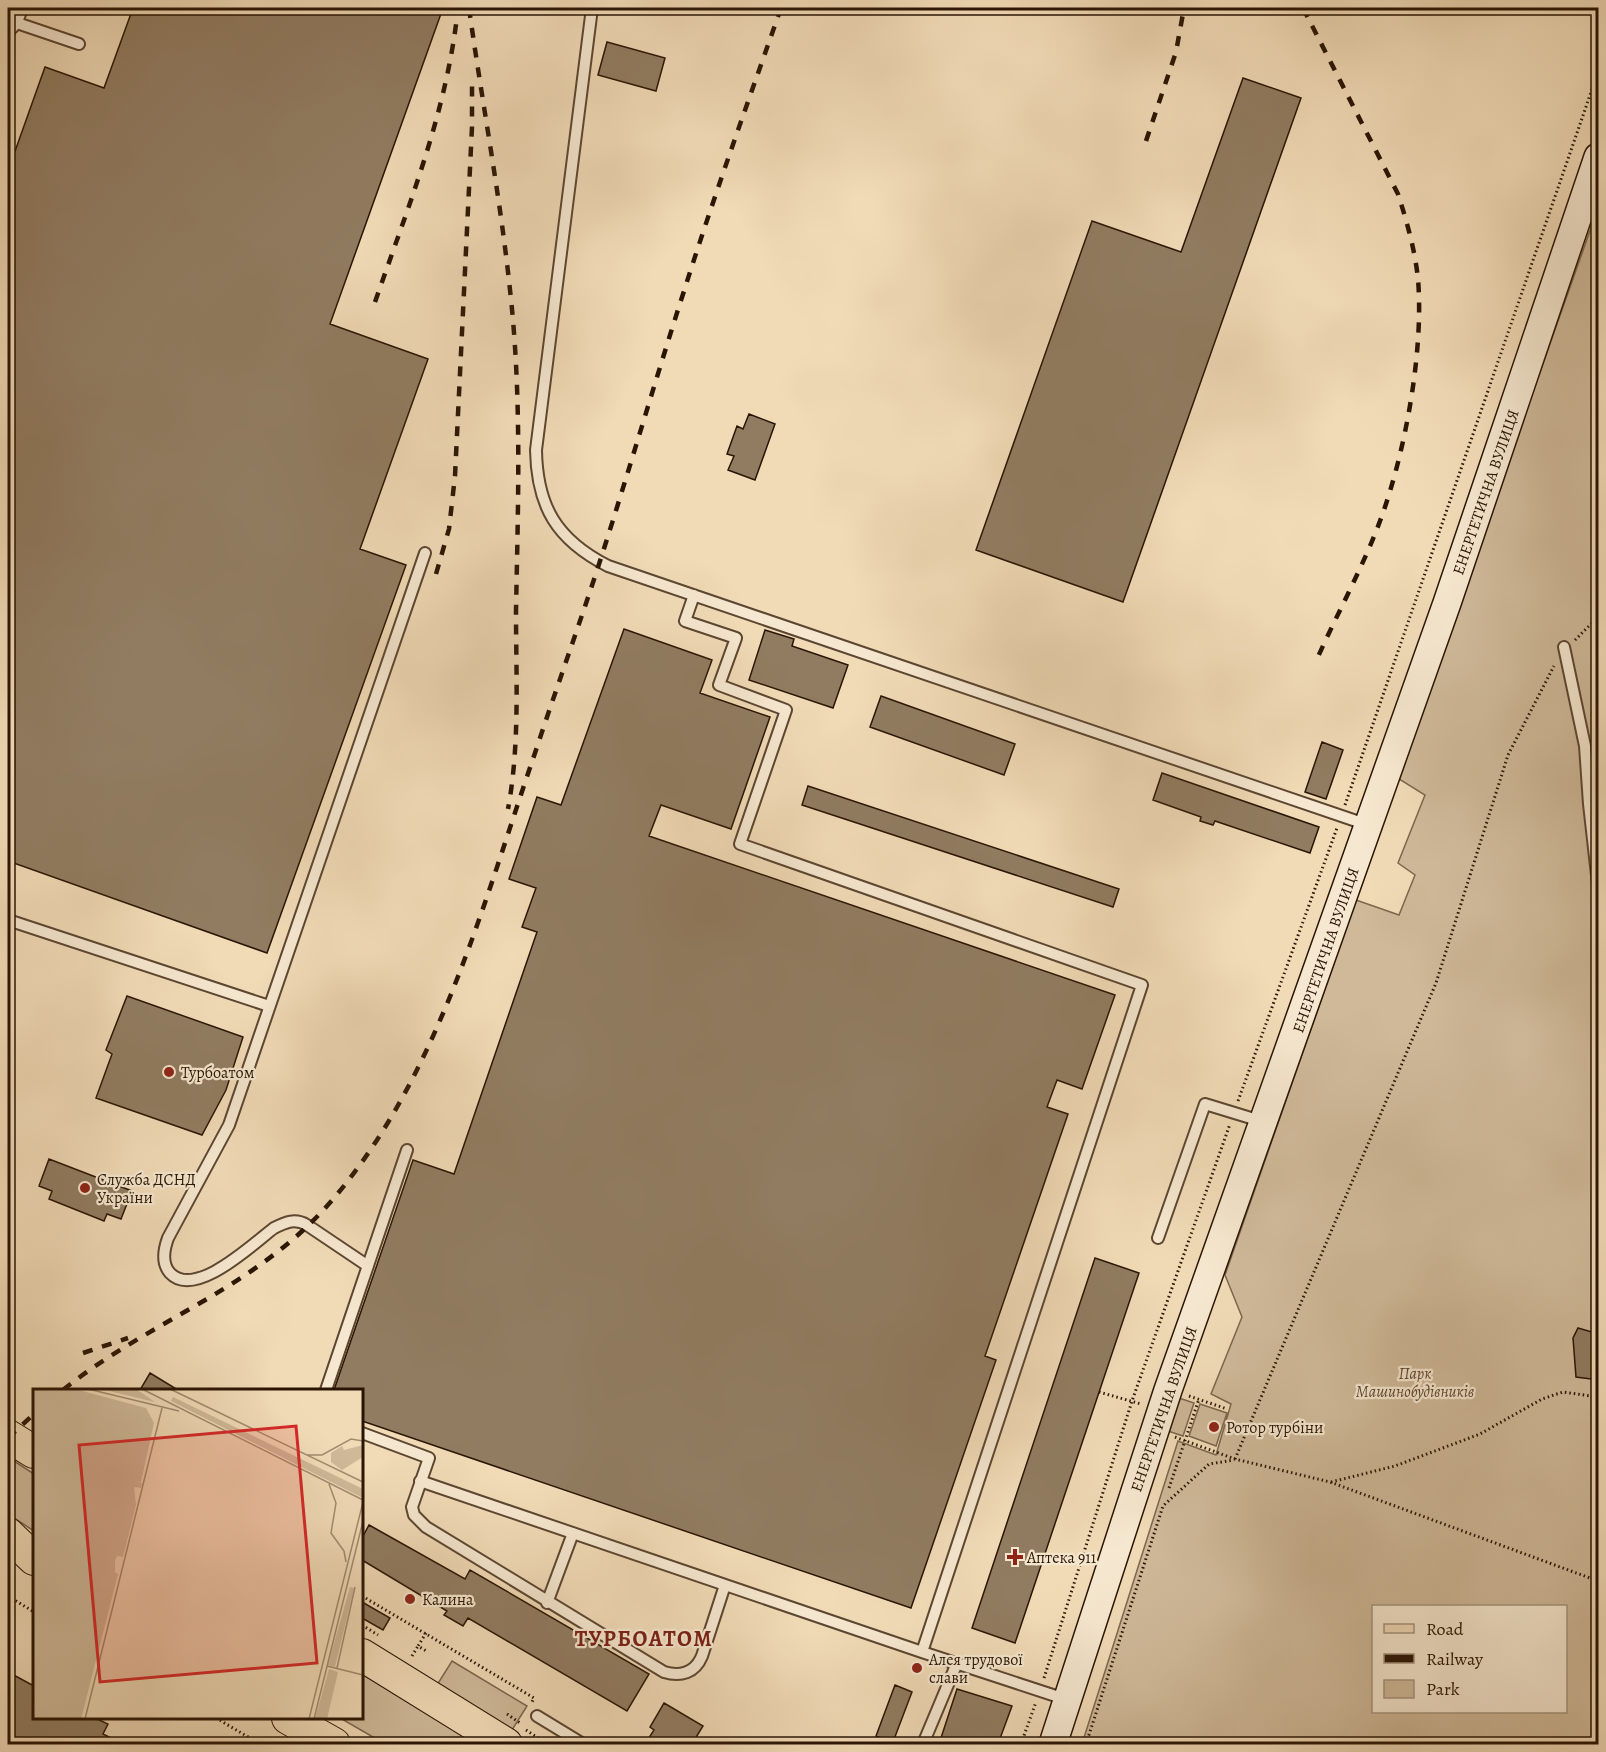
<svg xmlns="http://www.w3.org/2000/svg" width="1606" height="1752" font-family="Alegreya,serif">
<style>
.green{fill:#cfb999;stroke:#7c674e;stroke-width:1.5;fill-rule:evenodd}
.building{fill:#917c61;stroke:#2a1504;stroke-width:1.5}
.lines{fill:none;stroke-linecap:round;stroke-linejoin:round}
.lane-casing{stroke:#5c4631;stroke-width:14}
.secondary-casing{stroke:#2a1504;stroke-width:30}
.primary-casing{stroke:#2a1504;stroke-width:34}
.path{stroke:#2a1504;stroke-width:3;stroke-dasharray:1.5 3;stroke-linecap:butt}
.lane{stroke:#f6e8d0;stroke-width:10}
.secondary{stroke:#f6e8d0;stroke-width:27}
.primary{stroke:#f1dbb7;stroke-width:32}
.rail{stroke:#2a1504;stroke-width:4.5;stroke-dasharray:10 10;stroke-linecap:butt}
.poi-dot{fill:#8f2418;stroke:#f6e8d0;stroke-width:2}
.labels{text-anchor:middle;stroke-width:4.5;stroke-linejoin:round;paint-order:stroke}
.street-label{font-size:16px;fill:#2a1504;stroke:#f6e8d0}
.poi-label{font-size:16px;fill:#2a1504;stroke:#f6e8d0;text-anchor:start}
.park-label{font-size:16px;font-style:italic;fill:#5c4631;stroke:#f6e8d0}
.district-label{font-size:22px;font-weight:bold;letter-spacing:1.5px;fill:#7a1f14;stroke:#f6e8d0}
.inset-road{fill:none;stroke:#a18c6f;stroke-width:1.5}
.view{fill:#d62828;fill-opacity:0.15;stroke:#d62828;stroke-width:3}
.inset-edge{fill:none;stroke:#2a1504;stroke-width:3}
</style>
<rect width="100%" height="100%" fill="#f1dbb7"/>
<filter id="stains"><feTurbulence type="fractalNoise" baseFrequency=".00333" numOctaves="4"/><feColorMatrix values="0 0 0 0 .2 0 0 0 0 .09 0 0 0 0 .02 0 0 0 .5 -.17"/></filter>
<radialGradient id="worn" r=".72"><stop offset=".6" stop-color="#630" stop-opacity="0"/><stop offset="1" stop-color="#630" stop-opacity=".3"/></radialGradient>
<path class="green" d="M1598,208V1744H1082L1178,1441L1216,1455L1231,1404L1211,1394L1242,1317L1225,1275L1356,900L1399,915L1415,875L1398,863L1425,795L1399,779L1452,621ZM1374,1606H1566V1712H1374Z
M1179,1398L1194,1403L1183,1436L1168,1431Z
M1200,1404L1227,1413L1216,1446L1189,1436Z
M8,1457L34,1474V1531L8,1514Z
M452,1661L527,1706L512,1730L437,1685Z
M362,1674L477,1744H385L340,1718H362Z"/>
<path class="building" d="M133,8H443L330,324L428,359L360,549L406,565L267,953L8,861V171L45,67L104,88Z
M607,42L665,58L656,91L598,75Z
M1243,78L1301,98L1123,602L976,550L1092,221L1181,252Z
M749,414L775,424L755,480L728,470L734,456L727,454L737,426L743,429Z
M624,629L712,660L700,693L770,717L731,829L661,805L649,836L1115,995L1082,1089L1057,1080L1047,1107L1068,1114L985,1356L996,1360L911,1608L362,1421V1390H334L413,1160L454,1174L537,932L522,927L536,888L509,879L537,797L561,805Z
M765,630L794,639L792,646L848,665L833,708L749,680Z
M881,696L1015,744L1004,775L870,727Z
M1322,742L1343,750L1326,799L1305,792Z
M1162,773L1319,827L1310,853L1215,821L1213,825L1200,821L1201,817L1153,800Z
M808,786L1119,889L1113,907L802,805Z
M127,996L243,1037L226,1090L202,1135L96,1098L112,1054L106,1050Z
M49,1159L132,1191L121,1219L107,1214L104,1221L49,1199L52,1191L39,1186Z
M1095,1258L1139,1273L1015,1643L972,1628Z
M1578,1328L1599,1334V1356L1591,1379L1576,1377L1573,1338Z
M150,1373L178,1390H140Z
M369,1525L465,1579L470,1570L649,1674L627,1711L468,1618L463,1626L444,1615L447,1611L362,1560V1538Z
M362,1602L390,1618L383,1630L362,1618Z
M8,1672L34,1686V1718H95L108,1724L103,1734L123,1744H8Z
M895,1685L912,1692L893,1742L876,1736Z
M957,1689L1012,1706L998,1744H939Z
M664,1703L703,1726L692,1744H645L654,1730L650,1727Z"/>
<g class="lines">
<g class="lane-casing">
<path id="lane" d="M592,8L536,450C537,507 557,540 608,566L1368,825
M17,23L79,44
M8,32L17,23L22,8
M694,595L685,621L736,638L719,685L786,710L740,844L1142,985L922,1652
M1564,647L1585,746L1589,804L1598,884
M8,920L269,1006
M1158,1238L1205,1104L1264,1122
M368,1266L307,1225C295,1218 286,1222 274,1228C254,1243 195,1300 170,1273C161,1263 164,1249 168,1238L229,1125L425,553
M326,1390L407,1150
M362,1433L429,1458L412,1507L414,1515L426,1527L664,1672C681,1677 695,1673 702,1656L725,1585
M420,1481L922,1652L1068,1700
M547,1603L573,1533
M537,1716L583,1744
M923,1744L957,1663"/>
</g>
<g class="secondary-casing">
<path id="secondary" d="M1053,1744L1168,1390L1447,603L1598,157"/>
</g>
<g class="primary-casing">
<path id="primary" d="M8,1436L34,1452
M8,1534L34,1559
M362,1655L506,1744
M288,1718L334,1744"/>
</g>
<path class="path" d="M1575,640L1598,617
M1345,805L1598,72
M1238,1101L1337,828
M1099,1392L1141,1404
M1189,1396L1227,1409
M1175,1437L1235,1459L1330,1482L1598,1581
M1235,1459L1436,983L1508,755L1554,666
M1331,1482L1395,1466L1480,1434L1542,1399L1563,1392L1598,1397
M1169,1488L1199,1399
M8,1596L34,1612
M362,1596L534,1698L531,1704
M362,1625L378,1635
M426,1633L418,1646L428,1652
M412,1656L418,1646
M1044,1678L1132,1401L1230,1124
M507,1714L520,1723
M216,1718L260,1744
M526,1730L547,1744
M1021,1744L1036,1702
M1086,1744L1163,1506L1209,1464L1234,1460"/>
<use href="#lane" class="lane"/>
<use href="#secondary" class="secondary"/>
<use href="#primary" class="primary"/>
<path class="rail" d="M469,8C482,102 500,195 510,290C522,396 518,504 516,611C516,676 520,745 508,809
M1303,8L1398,194C1407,222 1415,250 1418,279C1424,351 1405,454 1380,521C1363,567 1337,614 1317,659
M1146,141L1176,52L1184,8
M375,302C409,204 447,112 458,8
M436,574L449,529L455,476L472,127V79
M83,1353L128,1338
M63,1390C147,1322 252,1290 327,1206C437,1082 482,907 535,753C556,689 579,626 600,561C629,471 655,381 684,291C714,196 748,102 781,8
M8,1438L34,1414"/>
</g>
<g class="poi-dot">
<circle cx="169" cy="1072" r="6"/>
<circle cx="85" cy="1188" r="6"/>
<circle cx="1214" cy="1427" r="6"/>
<path d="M1012 1548h6v6h6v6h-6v6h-6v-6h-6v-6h6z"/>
<circle cx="410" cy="1599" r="6"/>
<circle cx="917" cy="1668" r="6"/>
</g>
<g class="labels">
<g class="street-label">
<text transform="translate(1485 492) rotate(-71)" y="6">ЕНЕРГЕТИЧНА ВУЛИЦЯ</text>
<text transform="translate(1325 950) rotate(-71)" y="6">ЕНЕРГЕТИЧНА ВУЛИЦЯ</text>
<text transform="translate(1163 1409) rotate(-71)" y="6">ЕНЕРГЕТИЧНА ВУЛИЦЯ</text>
</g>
<g class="poi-label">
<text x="181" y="1078">Турбоатом</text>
<text x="97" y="1185">Служба ДСНД<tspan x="97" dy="18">України</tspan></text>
<text x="1226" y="1433">Ротор турбіни</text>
<text x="1027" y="1563">Аптека 911</text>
<text x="422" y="1605">Калина</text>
<text x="929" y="1665">Алея трудової<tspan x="929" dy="18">слави</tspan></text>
</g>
<g class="park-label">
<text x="1415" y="1379">Парк<tspan x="1415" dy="18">Машинобудівників</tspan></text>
</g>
<g class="district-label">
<text x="644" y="1646">ТУРБОАТОМ</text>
</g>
</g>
<g transform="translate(33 1389)">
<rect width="330" height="330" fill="#f1dbb7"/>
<path d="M0,0H42L113,19L121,34L108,93L102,92L109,94L108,99L101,98L103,116L90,168L84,167L82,172V183L85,185L48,330H0ZM68,0H103L122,13ZM140,8L330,100V109L138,12ZM330,56V68L309,81L298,73V64L309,57L311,61ZM317,198L321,199L302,278L295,276ZM296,280L305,283L294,330H282Z" fill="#cfb999"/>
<path class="inset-road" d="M55,0L146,22M109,0L330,111M137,0L330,93M274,66H289L318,50L330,52M296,95L303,114L298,144L311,162L313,173M294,277L330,286M304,279L322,198M52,330L129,19M276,330L330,113M281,330L330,132"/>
<path class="view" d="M263,37L284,274L67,293L46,56Z"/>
<rect width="330" height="330" class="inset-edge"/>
</g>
<rect width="1606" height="1752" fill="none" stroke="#f1dbb7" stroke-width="30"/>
<rect x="9" y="9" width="1588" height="1734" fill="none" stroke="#2a1504" stroke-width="3"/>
<rect x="15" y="15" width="1576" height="1722" fill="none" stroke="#2a1504" stroke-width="1.5"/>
<rect x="1372" y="1605" width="195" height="108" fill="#f6e8d0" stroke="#a4947e" stroke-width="1.5"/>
<rect x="1384" y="1624" width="30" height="9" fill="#f1dbb7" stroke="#a4947e" stroke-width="1.5"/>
<text x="1426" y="1635" font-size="18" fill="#2a1504">Road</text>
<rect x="1384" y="1654" width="30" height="9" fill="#2a1504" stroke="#a4947e" stroke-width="1.5"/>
<text x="1426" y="1665" font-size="18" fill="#2a1504">Railway</text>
<rect x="1384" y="1680" width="30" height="18" fill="#cfb999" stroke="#a4947e" stroke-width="1.5"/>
<text x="1426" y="1695" font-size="18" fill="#2a1504">Park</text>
<rect width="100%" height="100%" filter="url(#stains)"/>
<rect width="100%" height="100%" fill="url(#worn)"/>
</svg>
